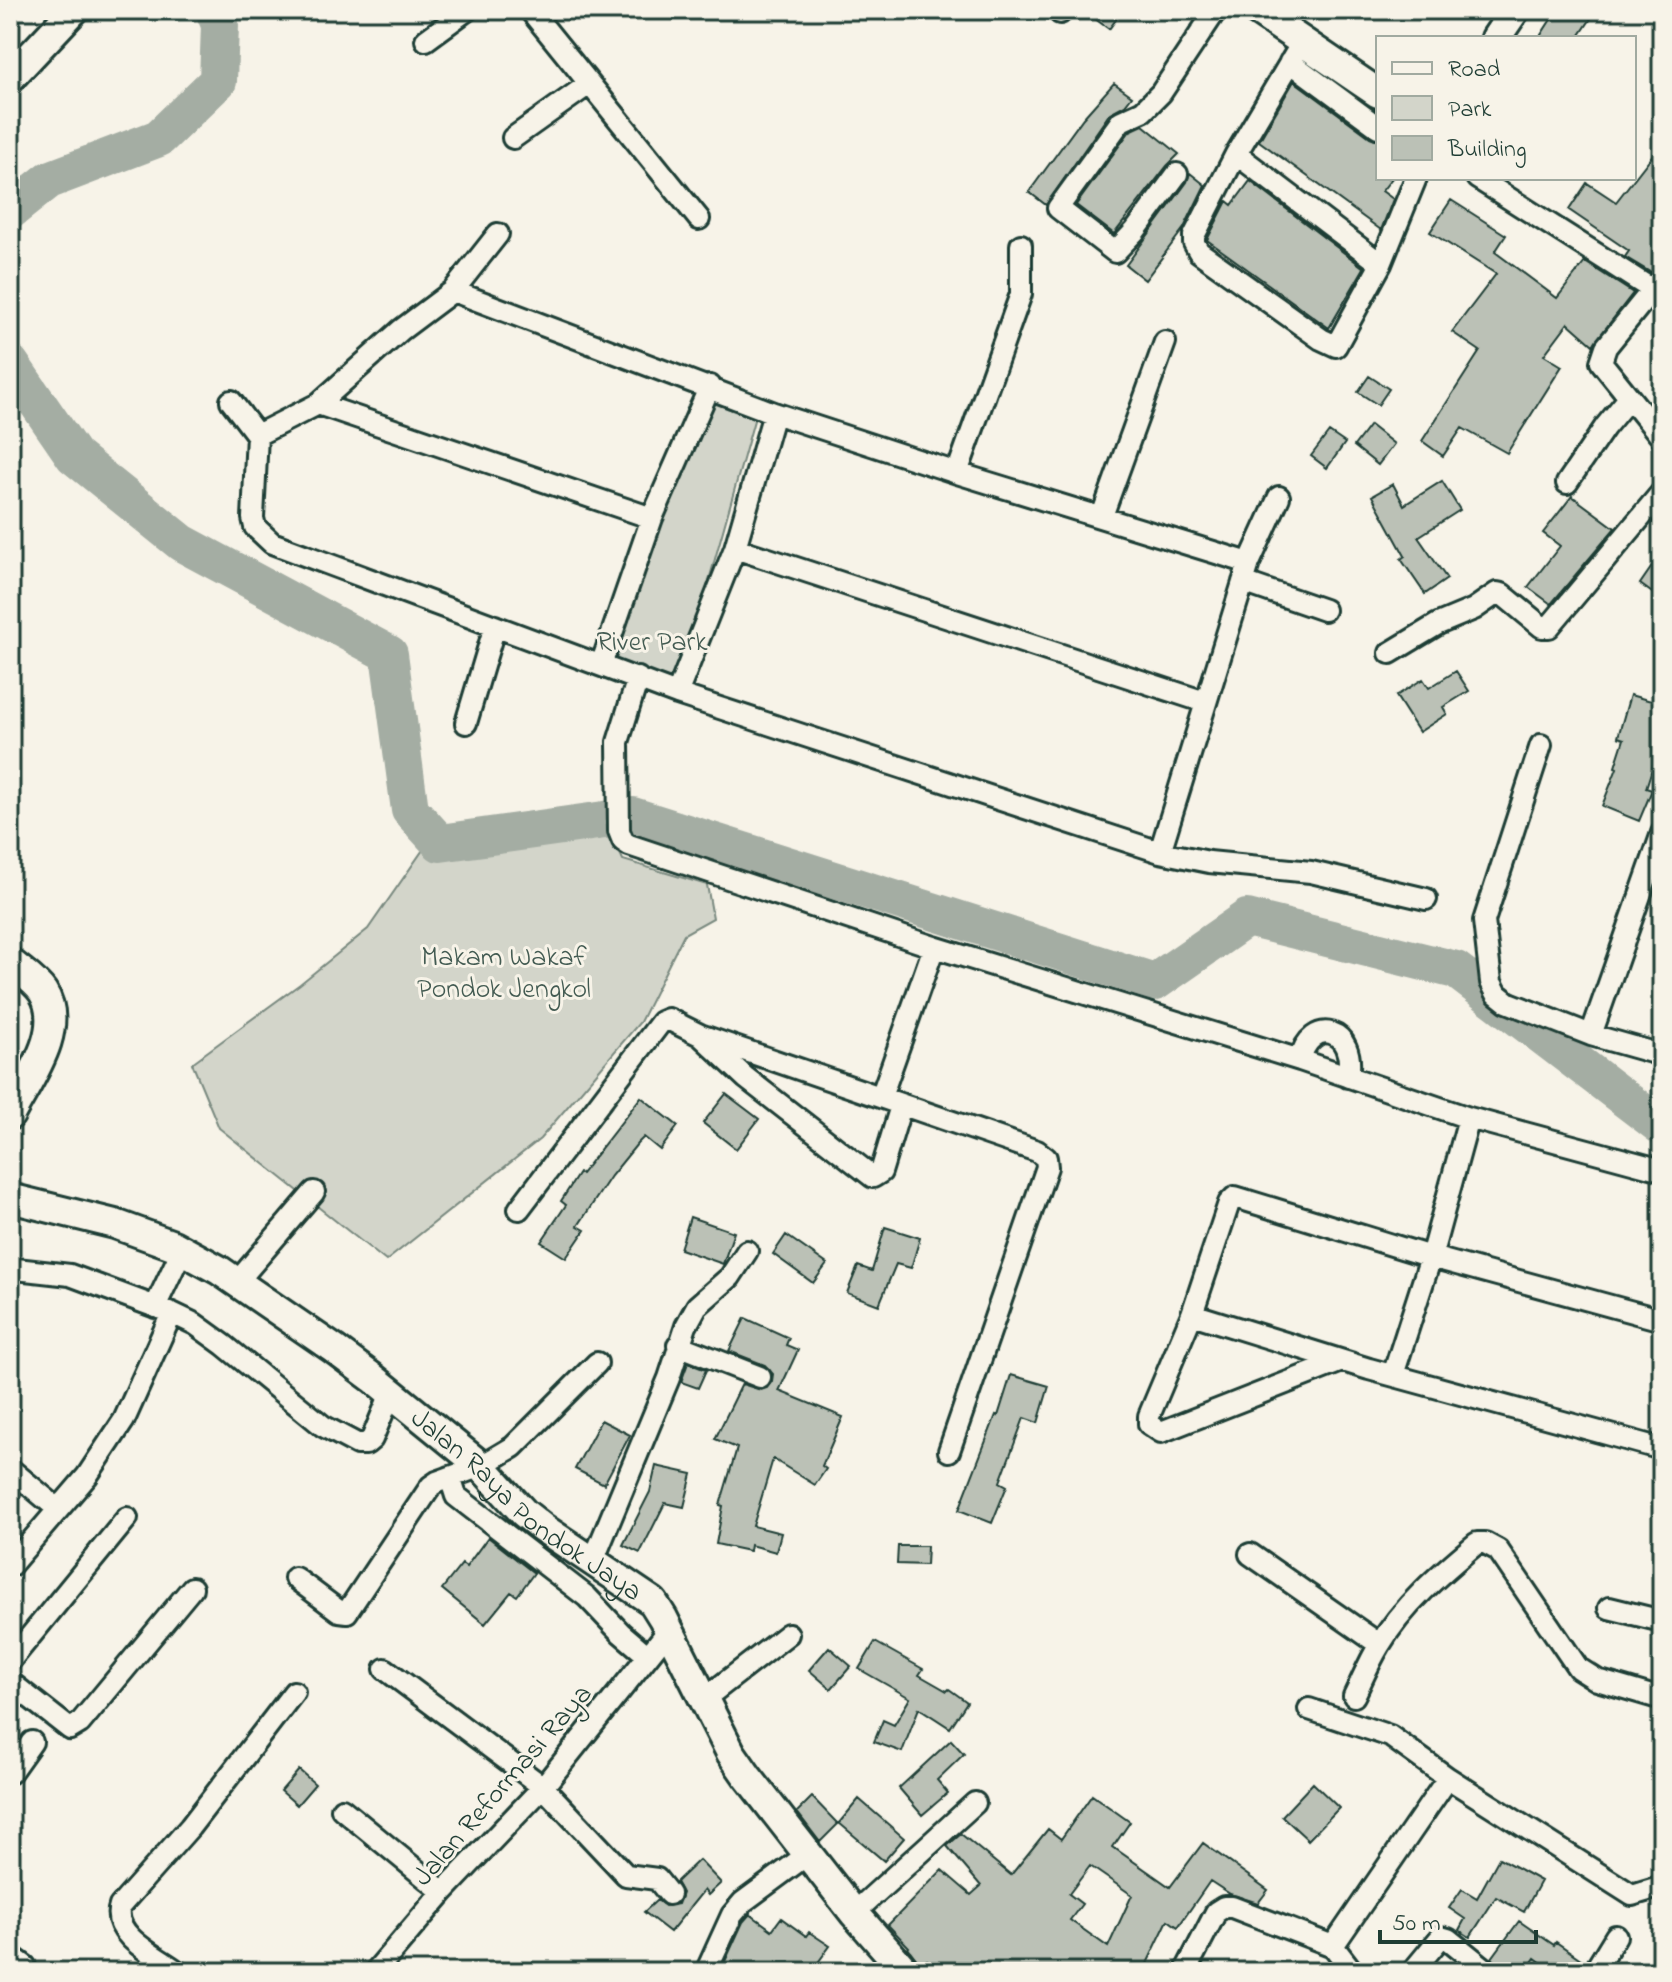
<svg xmlns="http://www.w3.org/2000/svg" width="1672" height="1982" font-family="'Indie Flower',sans-serif">
<style>
.green{fill:#d3d5ca;stroke:#79897f;stroke-width:2}
.lines{fill:none;stroke-linecap:round;stroke-linejoin:round}
.river{stroke:#a4ada3;stroke-width:38}
.building{fill:#bbc1b6;stroke:#1f3d34;stroke-width:2;fill-rule:evenodd}
.street-casing{stroke:#1f3d34;stroke-width:26}
.secondary-casing{stroke:#1f3d34;stroke-width:34}
.street{stroke:#f7f3e8;stroke-width:20}
.secondary{stroke:#f7f3e8;stroke-width:28}
.labels{text-anchor:middle;stroke-width:6;stroke-linejoin:round;paint-order:stroke}
.park-label{font-size:28px;fill:#435b52;stroke:#f7f3e8}
.street-label{font-size:28px;fill:#1f3d34;stroke:#f7f3e8}
</style>
<rect width="100%" height="100%" fill="#f7f3e8"/>
<filter id="ink" filterUnits="userSpaceOnUse"><feTurbulence type="fractalNoise" baseFrequency=".0125" numOctaves="2"/><feDisplacementMap in="SourceGraphic" scale="16" xChannelSelector="R" yChannelSelector="G"/><feConvolveMatrix kernelMatrix="1 2 1 2 8 2 1 2 1" color-interpolation-filters="sRGB"/></filter>
<g filter="url(#ink)">
<path class="green" d="M710,386L758,406L677,694L601,665Z
M600,809L623,860L707,885L713,918L684,934L640,1022L540,1139L386,1261L219,1128L192,1063L300,984L368,929L425,847Z"/>
<g class="lines">
<path class="river" d="M10,211L49,180L159,138L218,81L220,25L214,10
M10,363L74,456L182,543L389,654L410,810L440,843L633,816L1155,982L1247,918L1456,970L1662,1127"/>
</g>
<path class="building" d="M1083,10H1123L1109,29Z
M1557,10H1581L1592,17L1578,38H1539Z
M1294,81L1370,137L1378,140V178H1392L1382,191L1393,199L1381,230L1259,141Z
M1114,83L1132,96L1125,105L1110,113L1046,205L1029,192L1083,118Z
M1143,125L1179,154L1167,166L1114,234L1076,205L1130,131Z
M1662,143V265L1650,272L1625,257L1629,251L1569,210L1587,183L1616,202Z
M1190,173L1205,185L1184,228L1145,280L1126,265L1187,182Z
M1250,181L1364,268L1329,328L1207,240L1227,201L1232,205Z
M1451,200L1506,235L1495,252L1557,298L1585,262L1633,293L1593,345L1568,323L1544,355L1562,366L1507,453L1462,428L1443,456L1422,441L1480,351L1452,332L1496,274L1430,232Z
M1369,376L1389,389L1378,405L1358,392Z
M1370,425L1394,444L1378,465L1354,446Z
M1329,432L1345,443L1327,468L1311,456Z
M1442,481L1460,510L1418,537L1447,579L1425,594L1401,559L1405,556L1372,496L1393,484L1404,505Z
M1572,496L1615,528L1551,604L1528,587L1560,546L1543,533Z
M1662,552V600L1640,584Z
M1456,671L1469,691L1443,707L1447,714L1419,732L1396,696L1423,679L1429,688Z
M1630,695L1662,704V728L1655,752L1657,753L1646,788L1652,790L1639,821L1602,806L1617,768L1615,767L1624,739L1618,737Z
M726,1094L759,1119L736,1149L703,1123Z
M641,1097L678,1126L660,1150L644,1137L637,1144L611,1176L578,1226L585,1230L566,1258L541,1242L566,1205L561,1201L579,1173L581,1174Z
M690,1217L734,1232L723,1264L680,1249Z
M885,1227L920,1238L911,1268L896,1264L879,1305L847,1293L858,1266L872,1271Z
M786,1235L827,1264L813,1283L773,1254Z
M745,1318L789,1338L786,1345L798,1350L779,1391L843,1417L822,1466L826,1469L815,1485L773,1459L753,1526L781,1533L776,1552L750,1545L749,1551L716,1544L723,1506L720,1505L737,1448L715,1439L742,1384L761,1390L767,1388L772,1381L773,1374L765,1365L729,1351Z
M688,1363L706,1370L698,1388L681,1382Z
M1011,1375L1049,1386L1038,1423L1024,1418L1000,1482L1007,1486L992,1523L959,1510L996,1415L998,1416Z
M601,1420L630,1435L604,1484L575,1469Z
M656,1466L692,1474L684,1507L665,1503L640,1553L623,1545L650,1492Z
M488,1537L534,1573L517,1596L511,1592L485,1624L442,1589L462,1564L466,1567Z
M898,1546H927L926,1565L897,1564Z
M875,1642L923,1669L919,1675L947,1691L949,1689L967,1702L950,1728L919,1708L902,1752L874,1742L883,1720L894,1725L910,1698L859,1669Z
M829,1647L851,1666L831,1689L809,1670Z
M951,1740L964,1754L937,1780L948,1793L922,1815L899,1788Z
M299,1770L315,1784L297,1805L281,1791Z
M1313,1783L1339,1808L1308,1840L1282,1816Z
M1092,1795L1130,1822L1113,1847L1170,1887L1203,1843L1268,1890L1258,1903L1230,1894L1210,1881L1178,1927L1168,1920L1143,1972H939L927,1960L921,1965L908,1948L909,1947L888,1925L942,1870L971,1895L981,1886L947,1846L961,1834L1011,1875L1048,1829L1061,1839ZM1090,1866L1132,1895L1108,1947L1070,1920L1082,1904L1069,1894Z
M812,1797L838,1824L820,1842L797,1812Z
M859,1799L904,1838L884,1861L839,1823Z
M1499,1858L1541,1881L1524,1912L1496,1897L1470,1937L1459,1930L1465,1919L1449,1908L1462,1889L1477,1898Z
M699,1860L721,1883L708,1895L704,1890L670,1932L644,1912L657,1900L665,1906L678,1904L682,1893L676,1882Z
M750,1914L772,1930L781,1918L806,1936L809,1932L830,1946L811,1972H730L722,1968L743,1922Z
M1519,1921L1554,1945L1556,1942L1585,1962L1578,1972H1554L1535,1958L1525,1972H1502L1501,1967L1492,1958Z"/>
<g class="lines">
<g class="street-casing">
<path id="street" d="M530,10L699,219
M1060,13L1063,10
M426,40L467,10
M1303,41L1236,154L1194,236V243L1199,252L1321,339L1336,346L1381,264L1416,178
M1290,62L1378,127
M513,138L589,84
M1236,154L1381,264
M1177,174L1135,231L1115,252L1058,208L1121,121L1143,111L1161,93L1216,10
M1477,178L1653,290
M498,234L453,291L774,413L735,548L677,694
M1662,278L1606,347L1601,362L1662,438
M231,401L257,435L318,404L652,518
M318,404L401,330L453,291
M774,413L957,473L1249,563
M257,435L253,518L255,527L272,543L677,694L1160,852L1209,862L1311,872L1426,899
M957,473L1021,294V245
M1567,483L1605,427L1629,398
M1102,516L1165,342
M735,548L1205,702
M1243,582L1324,610
M1390,653L1438,624L1474,609L1497,593L1502,594L1542,627H1549L1662,492
M601,665L652,518L710,386
M638,678L618,742L619,831L623,841L629,845L934,947L1300,1060L1469,1118L1662,1170
M466,723L495,626
M1541,745L1484,921L1491,982L1497,994L1507,1002L1591,1035L1662,1055
M1160,852L1249,563L1279,497
M700,1035L1037,1151L1046,1158L1047,1167L949,1451
M1591,1035L1662,833
M1300,1060C1311,1015 1357,1028 1348,1077
M881,1097L934,947
M519,1209L661,1022L668,1019L700,1035L746,1078L873,1177L881,1172L901,1106
M10,1272L16,1269L70,1275L172,1313L195,1324L224,1345L323,1426L357,1444H366L372,1439L391,1393
M237,1282L314,1192
M155,1307L182,1250
M1192,1314L1369,1369L1662,1449
M678,1345L760,1377
M1342,1361L1161,1432L1149,1424V1416L1192,1314L1229,1203L1235,1197L1431,1257L1662,1320
M1393,1375L1431,1257L1469,1118
M10,1469L58,1509
M450,1477L456,1496L587,1597L621,1633L648,1656
M1250,1554L1379,1644
M593,1561L669,1378L686,1326L697,1306L730,1277L747,1251
M10,1566L87,1476L124,1420L172,1313
M295,1578L339,1611L347,1612L431,1486L437,1482L481,1466L513,1447L597,1363
M1609,1608L1662,1621
M10,1661L127,1518
M385,1669L543,1787L626,1875L657,1879L669,1894
M10,1682L70,1729L80,1723L192,1588
M1354,1696C1362,1680 1369,1662 1379,1646C1403,1605 1441,1573 1477,1543H1485L1498,1550L1578,1668L1597,1680L1662,1699
M704,1699L788,1634
M1309,1709L1390,1736L1448,1778
M10,1773L32,1742
M342,1809L443,1892
M854,1913L975,1803
M1333,1946L1448,1778L1632,1895L1662,1886
M10,1955L25,1966
M178,1972C158,1957 110,1935 120,1906L190,1827L294,1692
M375,1972L443,1892L543,1787L668,1631
M706,1972L732,1915L743,1902L808,1854
M1185,1972L1216,1912L1224,1907H1232L1333,1946L1353,1972
M1412,1972L1441,1937L1448,1939L1489,1972
M1594,1972L1616,1936"/>
</g>
<g class="secondary-casing">
<g id="secondary">
<path d="M1256,10L1378,93"/>
<path d="M1496,38L1515,10"/>
<path d="M10,78L74,10"/>
<path d="M10,962C21,972 35,980 43,992C67,1030 27,1081 10,1115"/>
<path id="s1" d="M10,1198L115,1224L173,1245L219,1270L334,1349L373,1378L481,1466L524,1513L543,1528L653,1602L663,1618L731,1753L747,1776L854,1913L906,1972"/>
</g>
</g>
<use href="#street" class="street"/>
<use href="#secondary" class="secondary"/>
</g>
</g>
<g class="labels">
<g class="park-label">
<text x="652" y="650">River Park</text>
<text x="504" y="965">Makam Wakaf<tspan x="504" dy="32">Pondok Jengkol</tspan></text>
</g>
<g class="street-label">
<text dy="10" stroke="none"><textPath href="#s1" startOffset="610">Jalan Raya Pondok Jaya</textPath></text>
<text transform="translate(501 1784) rotate(-49)" y="10">Jalan Reformasi Raya</text>
</g>
</g>
<rect width="1672" height="1982" fill="none" stroke="#f7f3e8" stroke-width="40"/>
<rect x="20" y="20" width="1632" height="1942" fill="none" stroke="#1f3d34" stroke-width="3" filter="url(#ink)"/>
<rect x="1376" y="36" width="260" height="144" fill="#f7f3e8" stroke="#a1aaa0" stroke-width="2"/>
<rect x="1392" y="62" width="40" height="12" fill="#f7f3e8" stroke="#a1aaa0" stroke-width="2"/>
<text x="1448" y="76" font-size="24" fill="#1f3d34">Road</text>
<rect x="1392" y="96" width="40" height="24" fill="#d3d5ca" stroke="#a1aaa0" stroke-width="2"/>
<text x="1448" y="116" font-size="24" fill="#1f3d34">Park</text>
<rect x="1392" y="136" width="40" height="24" fill="#bbc1b6" stroke="#a1aaa0" stroke-width="2"/>
<text x="1448" y="156" font-size="24" fill="#1f3d34">Building</text>
<path d="M1380 1930v12h156v-12" fill="none" stroke="#1f3d34" stroke-width="4"/>
<text x="1392" y="1930" font-size="24" fill="#1f3d34" stroke="#f7f3e8" stroke-width="6" paint-order="stroke">50 m</text>
</svg>
